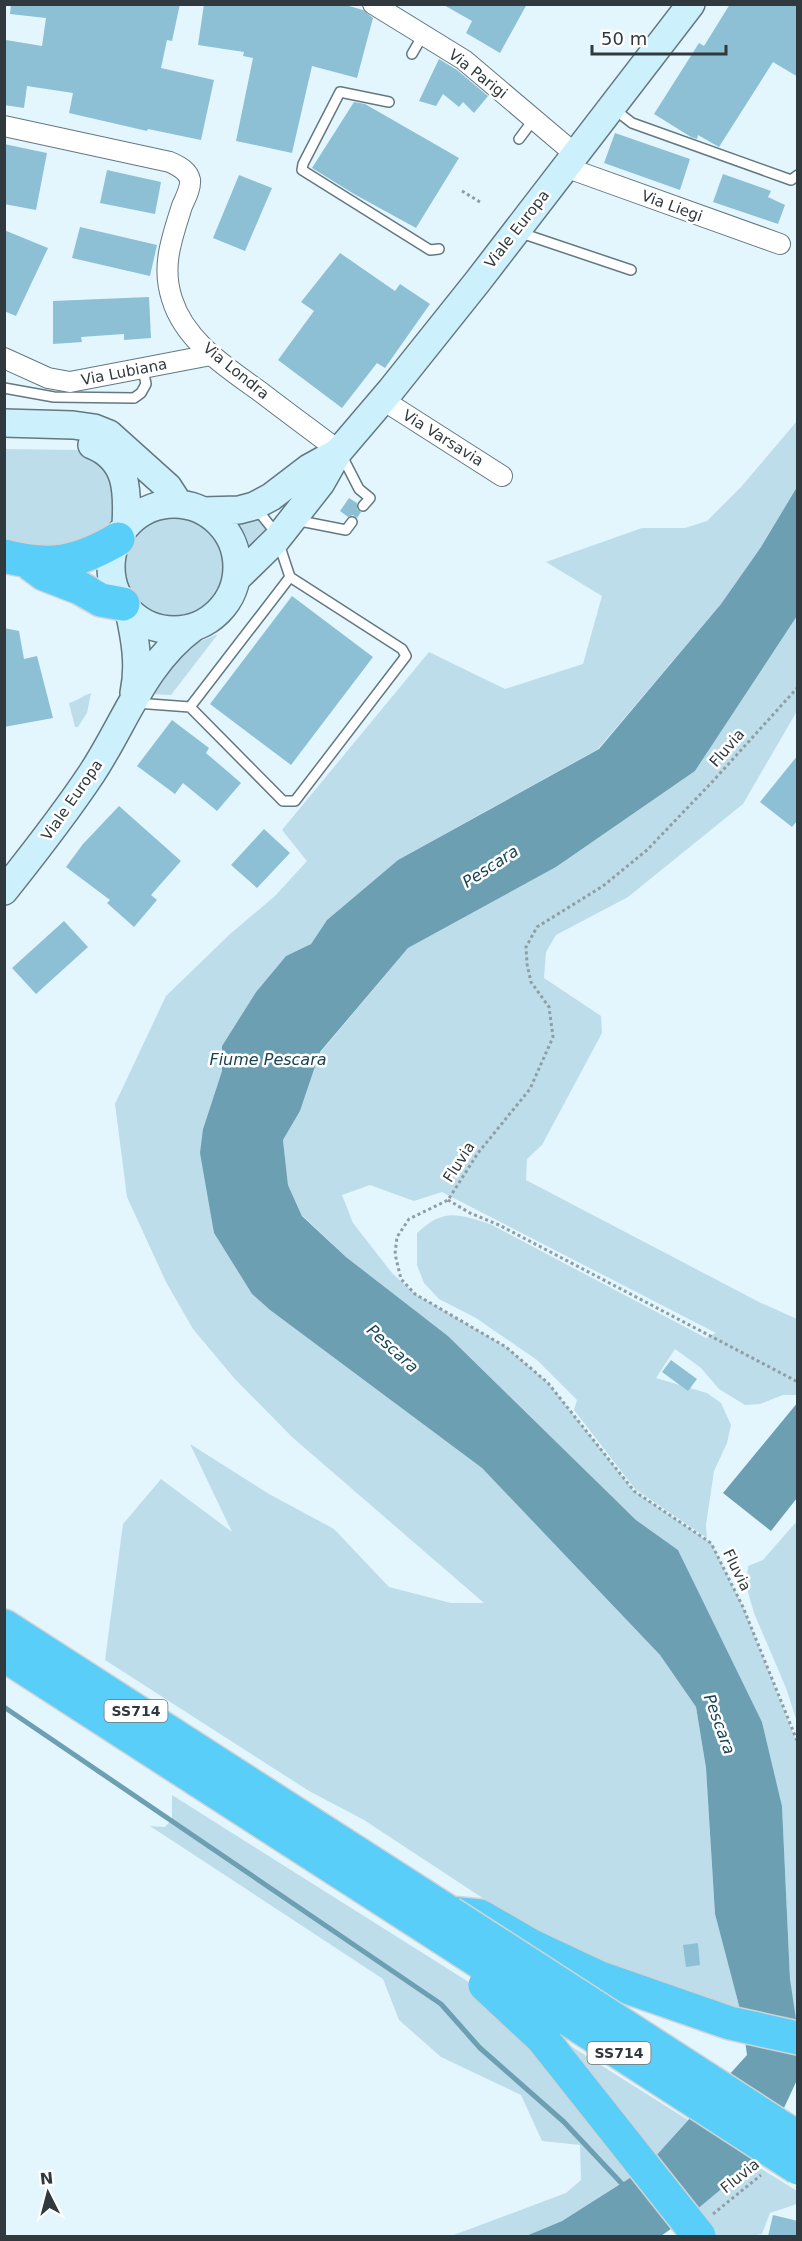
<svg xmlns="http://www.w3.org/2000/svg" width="802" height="2241" font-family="'DejaVu Sans',sans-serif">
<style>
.green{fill:#bdddea}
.water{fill:#6d9fb3}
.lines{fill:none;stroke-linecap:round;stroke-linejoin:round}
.stream{stroke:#6d9fb3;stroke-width:5}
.building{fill:#8dc0d5}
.lane-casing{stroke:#637881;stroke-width:12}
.street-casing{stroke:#637881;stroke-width:22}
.secondary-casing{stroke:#637881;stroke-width:30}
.highway-casing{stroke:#d1d4d5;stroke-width:36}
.path{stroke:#8f9ea4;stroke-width:3;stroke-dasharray:3 3;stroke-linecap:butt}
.lane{stroke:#fff;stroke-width:9}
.street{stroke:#fff;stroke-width:20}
.secondary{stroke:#cdf0fd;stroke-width:27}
.highway{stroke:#59cef8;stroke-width:33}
.highway-bridge-casing{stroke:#d1d4d5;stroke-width:36;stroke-linecap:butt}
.highway-bridge{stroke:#59cef8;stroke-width:33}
.labels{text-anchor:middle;stroke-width:5;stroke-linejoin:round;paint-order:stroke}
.shield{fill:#fff;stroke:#6e7578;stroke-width:1.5}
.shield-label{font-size:14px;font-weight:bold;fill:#303a3e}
.street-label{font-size:15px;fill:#303a3e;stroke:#fff}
.water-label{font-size:16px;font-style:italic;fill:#184454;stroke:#fff}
</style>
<rect width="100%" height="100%" fill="#e3f6fe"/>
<path class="green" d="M797,421V487L761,547L721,604L598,749L398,860L327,920L311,944L286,956L256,992L222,1046V1071L203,1129L214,1233L252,1294L270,1310L482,1468L660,1655L696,1707L706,1768L715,1914L742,2017L577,1960L364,1820L309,1791L105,1660L123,1524L161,1479L232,1532L190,1444L269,1494L334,1529L389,1587L451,1603H484L292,1437L234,1378L193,1329L166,1282L127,1197L115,1104L166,996L230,934L275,896L307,861L282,830L429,652L505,689L583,664L602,596L546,562L642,528H685L707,521L741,487Z
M82,447L119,479L114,517L107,528L62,553L5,538L4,449L80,450Z
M124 567a50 50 0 1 1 100 0a50 50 0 1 1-100 0Z
M256,518L269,533L249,557L244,537L233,519Z
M797,616V711L743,804L628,897L556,935L546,952L544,978L601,1016L602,1033L542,1145L527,1159L526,1180L759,1302L797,1319V1395H783L760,1404L745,1405L719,1389L701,1368L675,1349L656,1378L707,1393L721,1403L731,1425L727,1443L714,1471L706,1525L707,1538L635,1489L574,1410L577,1400L537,1360L476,1318L439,1299L424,1283L417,1265V1233C444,1208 457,1214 490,1224L706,1338L716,1333L442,1192L414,1201L370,1185L342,1195L353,1223L392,1273L415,1294L506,1347L548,1383L634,1491L711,1543L743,1607L797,1743V2021L794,2020L790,1979L782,1806L762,1722L678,1550L636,1520L448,1336L346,1257L302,1215L288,1185L283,1140L300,1111L320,1053L408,948L556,867L695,771Z
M218,634L171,695L150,694L157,676L189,646Z
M91,693L87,713L78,727H75L69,703C77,701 82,696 91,693Z
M797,1521V1722L786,1688L754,1613L746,1585L748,1566L763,1560Z
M172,1795L688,2120L644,2169L562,2221L526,2236H451L566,2193L581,2180L580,2145L542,2141L521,2095L441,2057L399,2020L383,1979L150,1826L165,1827L172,1819Z
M752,2163L797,2191V2204L770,2213L762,2234L752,2236H707L689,2216Z"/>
<path class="water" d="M797,487V616L695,771L556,867L408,948L320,1052L300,1111L283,1140L288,1185L302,1216L346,1257L448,1336L636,1520L678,1550L762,1722L782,1806L790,1979L798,2033L797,2080L762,2155L689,2216L661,2236H526L562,2221L644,2169L747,2055L742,2017L715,1914L706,1768L696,1707L660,1655L482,1468L270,1310L252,1294L214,1233L200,1153L203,1129L222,1071V1046L256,992L286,956L311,944L327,920L398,860L599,749L721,604L761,547Z
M798,1402L797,1498L771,1531L723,1493Z"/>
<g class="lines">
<path class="stream" d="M4,1707L441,2004L480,2048L564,2122L625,2187"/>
</g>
<path class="building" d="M11,4H180L172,41L167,40L161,68L214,80L201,140L148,129L147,131L69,113L73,93L27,86L24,108L4,105L6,40L42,46L46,18L10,14Z
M204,4H342L363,10L373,18L357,78L312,66L292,153L236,141L253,58L243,56L244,52L198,45Z
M442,4H527L500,53L466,33L472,21Z
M730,4H798V77L773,62L719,147L698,135L697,139L691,137L654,114L699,43L704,46Z
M439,59L457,70L488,96L474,113L463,102L459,107L443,94L436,106L419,101Z
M354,102L365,104L459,158L416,228L354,194L312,168Z
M615,133L690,159L680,190L604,163Z
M4,144L47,153L36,210L4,204Z
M107,170L161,182L155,214L100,203Z
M723,174L771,191L768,197L785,205L778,224L713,202Z
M239,175L272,188L245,251L213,238Z
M80,227L157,245L150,276L72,258Z
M4,230L48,248L16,316L4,311Z
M340,253L395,291L400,284L430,304L385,368L377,363L342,408L278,360L314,311L301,302Z
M149,297L151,338L124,340V334L81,337L82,342L53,344V301Z
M349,498L357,503V509L361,512L357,518L353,515L348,517L340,511Z
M292,596L373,657L291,765L210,704Z
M4,628L19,631L24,659L37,656L53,718L4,727Z
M172,720L209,748L206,753L241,783L217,811L183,783L175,794L137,766Z
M798,755V820L792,827L760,802Z
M119,806L181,861L151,895L157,900L134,927L107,903L110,900L66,867L83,844Z
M264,829L290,853L257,888L231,865Z
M64,921L88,947L36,994L12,968Z
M671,1360L697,1379L688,1391L662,1372Z
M698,1943L700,1965L686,1967L683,1945Z
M773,2215L798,2221V2236H768Z"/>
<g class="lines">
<g class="lane-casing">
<path id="lane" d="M412,54L423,35
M389,102L340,92L303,164L302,170L430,250L439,249
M614,109L632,123L791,180L798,175
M519,139L534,119
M518,232L631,270
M4,388L54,397L134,398L141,393L146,384L143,369
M341,454L359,489L370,498L363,506
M295,520L346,530L352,522
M136,703L190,707L283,801H295L406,656L402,649L290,577L275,532L256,508
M190,707L290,577"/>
</g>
<g class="street-casing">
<path id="street" d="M373,4L464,60L575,154
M4,126L170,162C178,166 188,170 190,180C191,188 185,199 182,206C172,238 161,266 172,299C185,342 228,368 262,393C288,413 314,432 339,451
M565,167L780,244
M4,358L48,378L70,382L211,355
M383,400L502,476"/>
</g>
<g class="secondary-casing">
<path id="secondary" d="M4,423L73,425L94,428L109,434L168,487L179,504
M92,445C128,459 128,492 126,526
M111 567a63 63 0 1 1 126 0a63 63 0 1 1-126 0Z
M203,511L239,510L254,506L271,497L309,468L338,452
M236,579L277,539L321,483L339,451L391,390L478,281L691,4
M129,611C135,638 140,665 134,693
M4,891C35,852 65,814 92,773C125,723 144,663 194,627"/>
</g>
<g class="highway-casing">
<path id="highway" d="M4,556C49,568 78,563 118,539
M32,565L44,574L80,588L101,600L123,604
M4,1626L450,1913L480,1916L532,1946L598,1977L730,2023L798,2038
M4,1655L441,1937"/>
</g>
<path class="path" d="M462,191L480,202
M798,687L714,780L647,850L603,886L537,927L526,947L527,964L531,982L549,1007L553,1037L530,1089L478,1153L448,1200L409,1219L397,1237L395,1254L401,1279L415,1294L506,1347L548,1383L634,1491L711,1543L743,1607L798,1743
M448,1200L470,1213L499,1225L798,1382
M713,2214L761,2175"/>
<use href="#lane" class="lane"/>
<use href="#street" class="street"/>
<use href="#secondary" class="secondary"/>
<use href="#highway" class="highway"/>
<g class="highway-bridge-casing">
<path id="highway-bridge" d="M450,1913L798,2138
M441,1937L798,2168
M485,1985L542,2038L699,2236"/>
</g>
<use href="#highway-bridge" class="highway-bridge"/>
</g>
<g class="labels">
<g class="shield">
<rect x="104.5" y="1700" width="63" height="22" rx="4.5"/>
<rect x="587.5" y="2042" width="63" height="22" rx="4.5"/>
</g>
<g class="shield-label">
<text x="136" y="1716">SS714</text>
<text x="619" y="2058">SS714</text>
</g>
<g class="street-label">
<text transform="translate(478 74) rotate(38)" y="5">Via Parigi</text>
<text transform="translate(672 206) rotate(20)" y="5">Via Liegi</text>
<text transform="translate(517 229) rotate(-52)" y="5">Viale Europa</text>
<text transform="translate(236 371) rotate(39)" y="5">Via Londra</text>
<text transform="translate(124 372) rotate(-11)" y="5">Via Lubiana</text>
<text transform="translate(443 438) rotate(32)" y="5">Via Varsavia</text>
<text transform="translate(727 748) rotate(-49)" y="5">Fluvia</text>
<text transform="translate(72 800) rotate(-55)" y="5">Viale Europa</text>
<text transform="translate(459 1162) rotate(-57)" y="5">Fluvia</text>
<text transform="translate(737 1570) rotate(64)" y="5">Fluvia</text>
<text transform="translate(740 2176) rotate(-39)" y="5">Fluvia</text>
</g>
<g class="water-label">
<text transform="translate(490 866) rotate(-33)" y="6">Pescara</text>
<text x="268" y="1065">Fiume Pescara</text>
<text transform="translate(393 1348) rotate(42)" y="6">Pescara</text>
<text transform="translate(720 1724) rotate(70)" y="6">Pescara</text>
</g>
</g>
<rect width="802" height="2241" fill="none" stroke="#303a3e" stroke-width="12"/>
<g transform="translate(48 2193) rotate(354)" stroke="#ffffff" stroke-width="4.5" paint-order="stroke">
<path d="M0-4.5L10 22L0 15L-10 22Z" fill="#303a3e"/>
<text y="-9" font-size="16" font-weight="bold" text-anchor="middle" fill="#303a3e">N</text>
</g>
<path d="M592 45v9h134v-9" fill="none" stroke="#303a3e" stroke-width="3"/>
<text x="601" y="45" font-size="18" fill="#303a3e" stroke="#ffffff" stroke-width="4.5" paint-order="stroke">50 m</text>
</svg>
